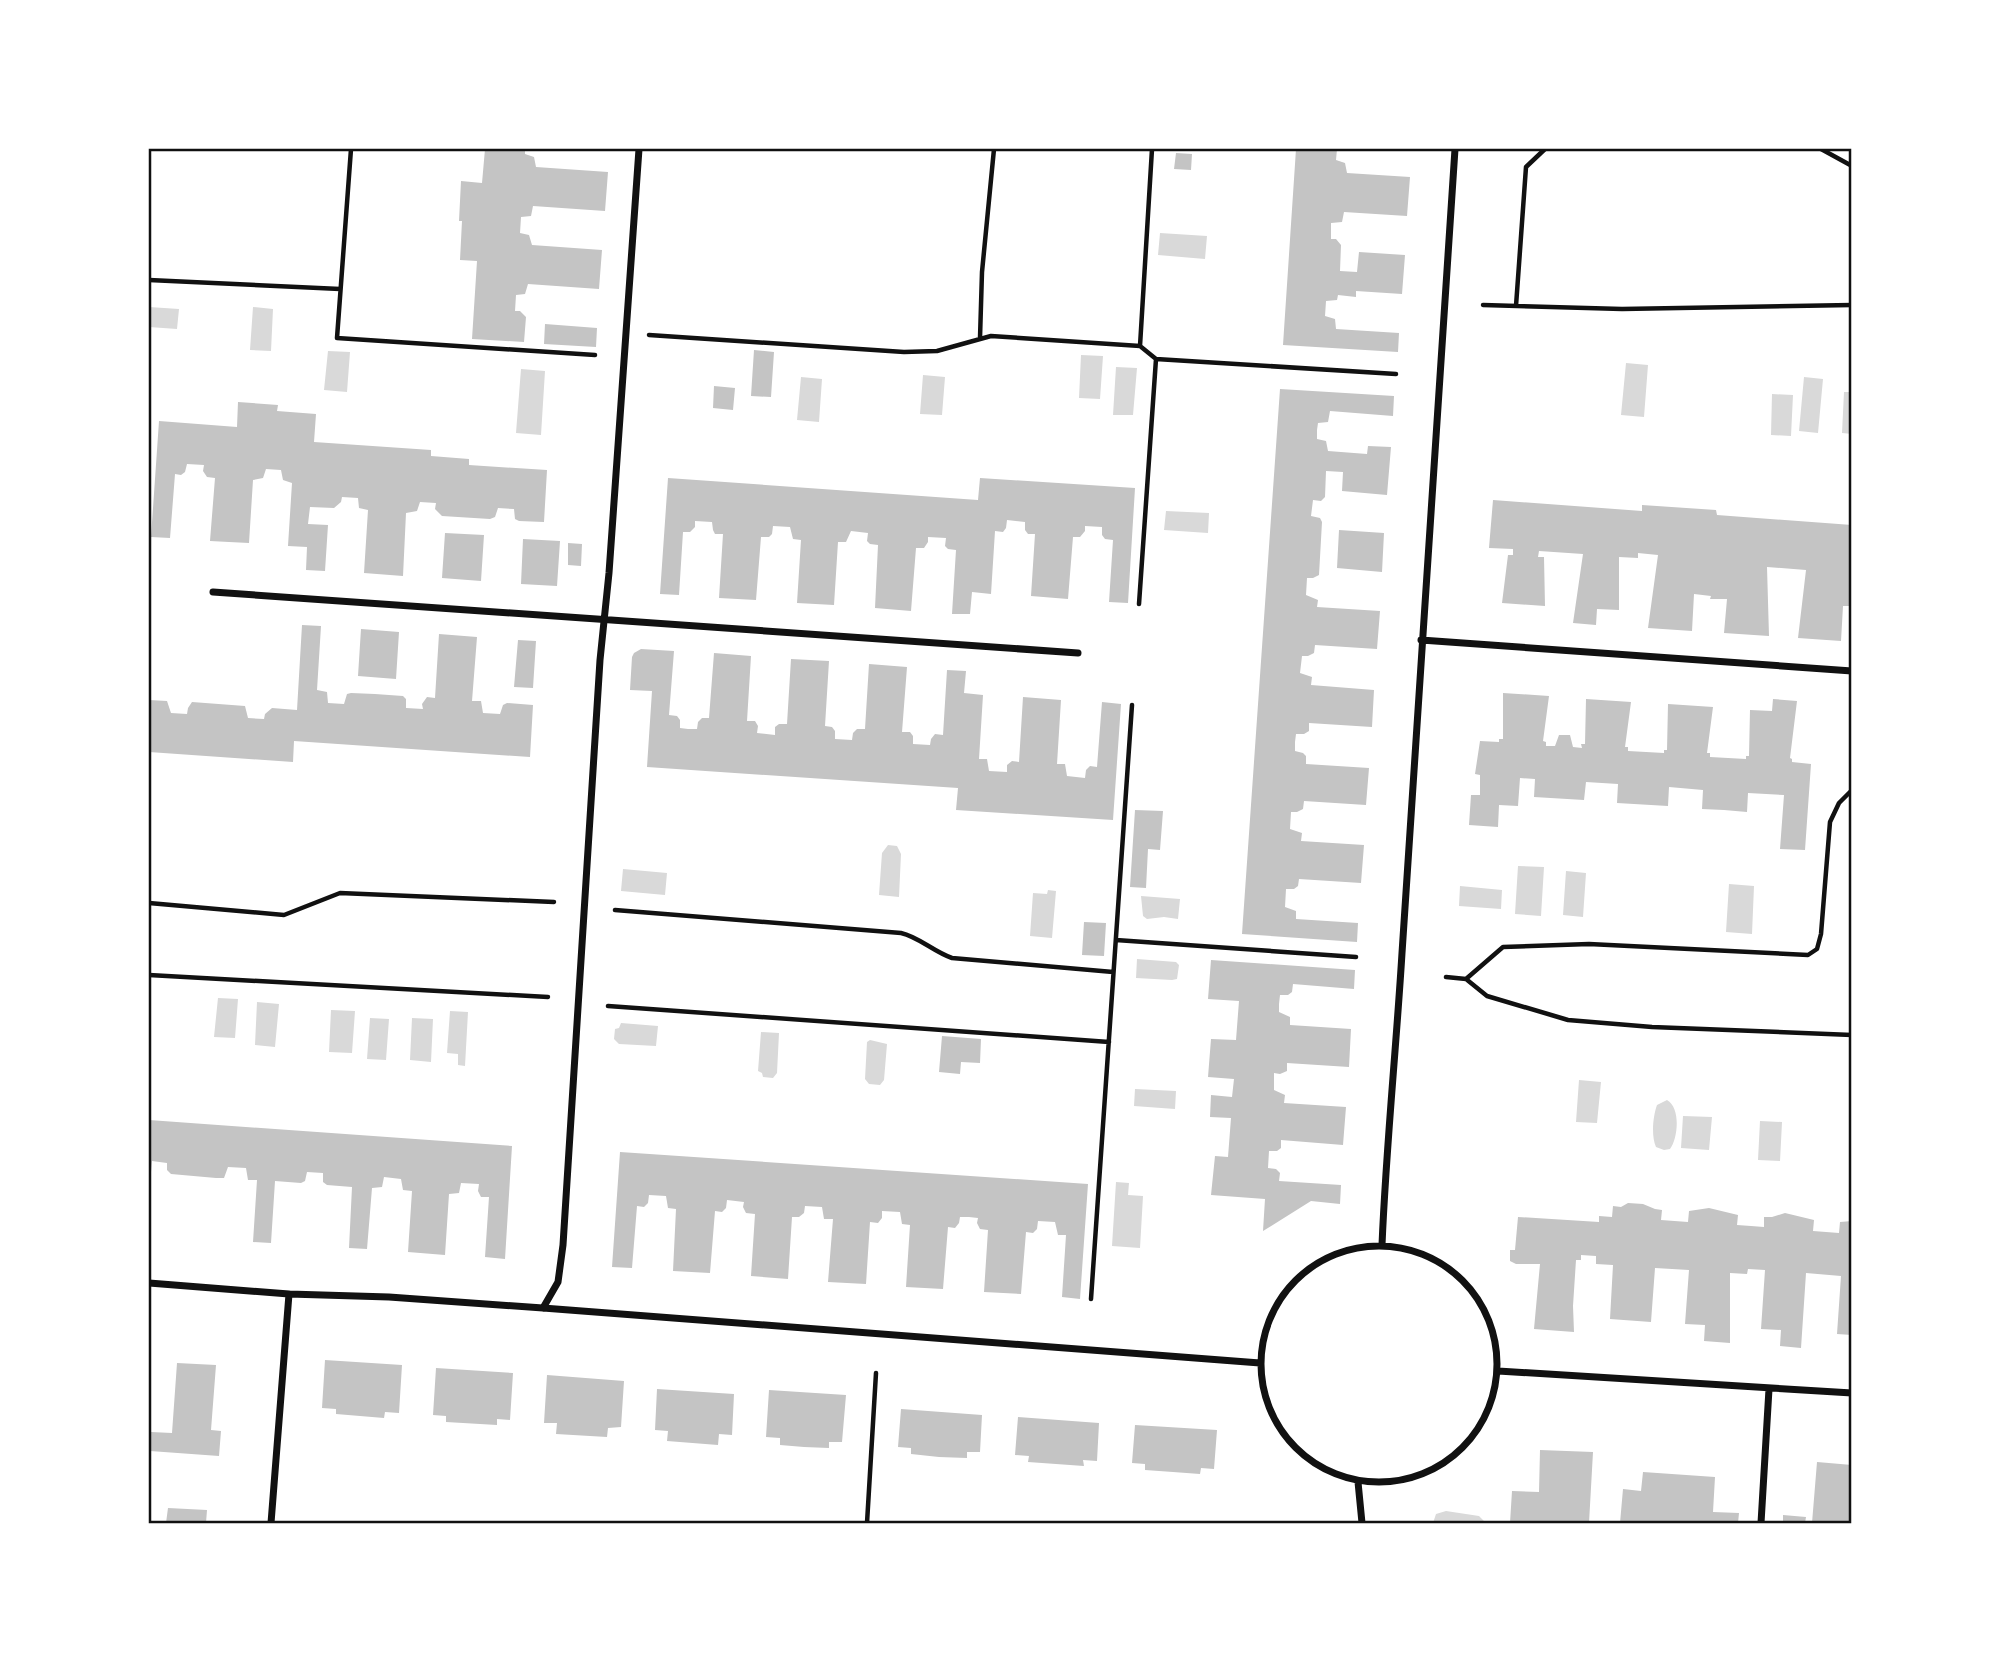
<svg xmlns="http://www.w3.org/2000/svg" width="2001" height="1672" font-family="Raleway,sans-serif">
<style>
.water{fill:#d9d9d9}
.building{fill:#c4c4c4}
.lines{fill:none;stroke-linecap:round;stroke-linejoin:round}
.path{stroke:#111;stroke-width:4.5}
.minor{stroke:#111;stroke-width:7}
.neatline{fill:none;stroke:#111;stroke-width:2.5}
</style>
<rect width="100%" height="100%" fill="#fff"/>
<path class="water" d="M1160,233L1207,236L1205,259L1158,255Z
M149,307L179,309L177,329L149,327Z
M253,307L273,309L271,351L250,350Z
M328,351L350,352L347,392L324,390Z
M1081,355L1103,356L1100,399L1079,398Z
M1626,363L1648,365L1644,417L1621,415Z
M1116,367L1137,368L1133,415H1113Z
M521,369L545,371L541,435L516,433Z
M923,375L945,377L942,415L920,414Z
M801,377L822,379L819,422L797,420Z
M1804,377L1823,379L1818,433L1799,431Z
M1844,392H1852V434L1842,433Z
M1772,394L1793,395L1791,436L1771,435Z
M1166,511L1209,513L1208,533L1164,530Z
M888,845L897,846L901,854L899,897L879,895L882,853Z
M1518,866L1544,867L1541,916L1515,914Z
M623,869L667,873L665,895L621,891Z
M1566,871L1586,873L1583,917L1563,915Z
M1729,884L1754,886L1752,934L1726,932Z
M1460,886L1502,890L1501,909L1459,906Z
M1048,890L1056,891L1052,938L1030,936L1033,893L1047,894Z
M1141,896L1180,899L1178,919L1164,917L1147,919L1143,916Z
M1137,959L1176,962L1179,965L1177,979L1172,980L1136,978Z
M218,998L238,999L235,1038L214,1037Z
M257,1002L279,1004L275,1047L255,1045Z
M331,1010L355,1011L352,1053L329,1052Z
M450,1011L468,1012L465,1066L458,1065V1054L447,1053Z
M370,1018L389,1019L386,1060L367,1059Z
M412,1018L433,1019L431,1062L410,1060Z
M621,1023L658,1026L656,1046L619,1044L614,1039L615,1029L619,1028Z
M761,1032L779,1033L777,1073L773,1078L763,1077L762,1073L758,1071Z
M870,1040L887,1044L884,1080L880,1085L869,1084L865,1079L867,1042Z
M1579,1080L1601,1082L1597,1123L1576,1122Z
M1135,1089L1176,1091L1175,1109L1134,1106Z
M1667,1100C1681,1108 1678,1138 1670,1149L1664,1150L1656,1147C1651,1136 1653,1116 1657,1105Z
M1683,1116L1712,1117L1709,1150L1681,1148Z
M1760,1121L1782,1122L1780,1161L1758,1160Z
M1116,1182L1129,1183L1128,1195L1143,1196L1140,1248L1112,1246Z
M1446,1511L1479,1516L1486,1523H1433L1436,1514Z"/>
<path class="building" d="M485,149H525V154L534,157L536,167L608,172L605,211L533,206L531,216L521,217L520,233L529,235L532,245L602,250L599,289L528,284L525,294L516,295L515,311H520L526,317L524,342L472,339L477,261L460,260L462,221H459L461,181L482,183Z
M1296,149H1337L1336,160L1345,163L1347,173L1410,177L1407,216L1344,212L1342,222L1331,223V239H1336L1341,245L1340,271L1357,272L1359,252L1405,255L1402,294L1356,291V297L1338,295L1337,300L1326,301L1325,316L1335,319L1336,329L1399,333L1398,352L1283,345Z
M1176,153L1192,154L1191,170L1174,169Z
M545,324L597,328L596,347L544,344Z
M754,350L774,352L771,397L751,396Z
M714,386L735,388L733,410L713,408Z
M1280,389L1394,396L1393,416L1330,411L1328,422L1318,423L1317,430V439L1326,441L1328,451L1367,454L1368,446L1391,447L1387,495L1342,491L1343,472L1326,471L1325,497L1321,501L1313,500L1311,516L1320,518L1322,522L1319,575L1313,578H1307L1306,595L1318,600L1317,607L1380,611L1377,649L1315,645L1314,653L1308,656H1302L1300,673L1312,677L1311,685L1374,690L1372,727L1309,723V731L1304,734H1296L1295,742V751L1303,753L1306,756V764L1369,768L1366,805L1304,801L1303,809L1297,812H1291L1290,829L1302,833L1301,841L1364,845L1361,883L1299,879L1298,886L1294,889H1286L1285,907L1296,911V919L1358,923L1357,942L1242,934Z
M238,402L278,405L277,411L316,414L314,442L431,450V456L469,459V465L547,470L544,522L519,521L515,519L514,509L498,508L495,517L490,519L442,516L435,509L436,503L420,502L417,511L406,513L403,576L364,573L368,510L359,508L358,498L342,497L341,502L334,508L310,507L308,524L328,525L325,571L306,570L307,547L288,546L292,483L283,480L281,470L266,469L263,478L253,480L249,543L229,542L210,541L215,478L207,477L203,471L204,465L187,464L185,472L181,475L175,474L170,538L151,537L159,421L237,427Z
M668,478L978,500L980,478L1135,488L1128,603L1109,602L1113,540L1105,539L1102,535V527L1085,526V531L1080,537H1073L1068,599L1031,596L1035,534H1028L1025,530V522L1007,520L1006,528L1003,532L995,531L991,594L972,592L970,614H952L956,550L948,549L945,546L946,538L928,537V542L924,548H916L911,611L875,608L878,545L870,544L867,541L868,533L851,531L846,542H838L834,605L797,603L801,540L793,539L790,527L773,526L772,534L769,537H761L756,600L719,598L723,534H715L713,530L712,522L695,521V527L690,532H683L679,595L660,594Z
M1493,500L1642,511V505L1716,510L1717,515L1852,525V606H1843L1841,641L1798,638L1806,570L1767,567L1769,636L1724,633L1727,599H1710L1711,596L1694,594L1692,631L1648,628L1658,555L1638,553V558L1619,557V610L1597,609L1596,625L1573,623L1583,554L1539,551L1538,557H1544L1545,606L1502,603L1508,555H1513V549L1489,548Z
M1339,530L1384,533L1382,572L1337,568Z
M445,533L484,535L481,581L442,578Z
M523,539L560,541L557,586L521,584Z
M568,543L582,544L581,566L568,565Z
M302,625L321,626L317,690L327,692L328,703L344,704L347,694L351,693L375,694L403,696L406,699V708L423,709L422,704L427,697L435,698L439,634L477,637L472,701H481L483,713L500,714L503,705L507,703L533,705L530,757L294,741L293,762L149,752V700L167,701L171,713L187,714L188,708L192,702L245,706L248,718L264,719L265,714L272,708L297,710Z
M361,629L399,632L396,679L358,676Z
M518,640L536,641L533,688L514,687Z
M641,649L674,651L669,715L677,716L680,720V728L688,729H697L698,722L702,718H709L714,653L751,656L747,721H755L758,726L757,733L775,735V727L779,724H787L791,659L829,661L825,726L832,727L835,731V739L852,740L853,733L857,729H865L869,664L907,667L902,732H910L913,736V744L930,745L931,739L935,734L943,735L947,670L966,671L964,693L983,695L979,759H987L989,771L1007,772V765L1012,761L1019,762L1023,697L1061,700L1057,764H1065L1067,776L1085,778L1086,770L1090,766L1097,767L1102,702L1121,704L1113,820L956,810L958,788L647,767L652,691L630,690L632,657L634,653Z
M1503,693L1549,696L1543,741L1546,742V746H1555L1559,735H1570L1573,747L1582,748L1581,744H1585L1586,699L1631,702L1625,747H1628V751L1664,753V750H1667L1668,704L1713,707L1707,753H1710V757L1746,759V756H1749L1750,710L1772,711L1773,699L1797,701L1790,758L1792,759V762L1811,764L1805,850L1780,849L1784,795L1748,793L1747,812L1724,810L1702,809L1703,790L1669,787L1668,806L1617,803L1618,784L1586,782L1584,800L1534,797L1535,779L1520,778L1518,806L1499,805L1498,827L1469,825L1471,795H1480V775L1475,774L1480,741L1499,742V739H1503Z
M1135,810L1163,811L1160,850L1148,849L1146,888L1130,887Z
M1084,922L1106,923L1104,956L1082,955Z
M1211,960L1355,970L1354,989L1293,984L1292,992L1288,995H1280L1279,1004V1012L1290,1017V1025L1351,1029L1349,1067L1287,1063V1071L1280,1074L1274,1073V1090L1285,1095L1284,1103L1346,1107L1343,1145L1281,1140V1148L1277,1151H1269L1268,1168L1276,1169L1280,1173L1279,1181L1341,1185L1340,1204L1311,1201L1263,1231L1265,1199L1211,1195L1215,1156L1228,1157L1231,1118L1210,1117L1211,1095L1232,1097L1234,1079L1208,1077L1211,1039L1236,1040L1239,1001L1208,999Z
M942,1036L981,1039L980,1063L961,1062L960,1074L939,1072Z
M149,1120L512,1146L505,1259L485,1257L489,1197H481L478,1191L479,1184L461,1183L459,1193L449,1194L445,1255L408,1252L412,1191L403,1190L401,1179L384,1177L382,1187L372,1188L367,1249L349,1248L352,1187L327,1185L323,1182V1173L307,1172L305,1181L301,1183L275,1181L271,1243L253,1242L257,1180H248L246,1168L228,1167L224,1178H216L171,1174L167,1170V1163L152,1161L151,1172H149Z
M620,1152L1088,1184L1080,1299L1062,1297L1066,1235H1058L1055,1222L1038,1221L1037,1229L1033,1233L1026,1232L1021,1294L984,1292L988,1230L980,1229L977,1223L978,1218L969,1217H960L959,1223L955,1228L948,1227L943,1289L906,1287L910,1225L902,1224L900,1212L882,1211V1218L878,1223L870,1222L866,1284L828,1282L833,1219H824L822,1207L805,1206L804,1213L799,1217H792L788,1279L751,1276L755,1214L746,1213L743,1207L744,1202L727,1200L726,1208L722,1212L715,1211L710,1273L673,1271L676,1209L668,1208L666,1196L649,1195L648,1203L644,1207L637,1206L632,1268L612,1267Z
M1628,1203L1643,1204L1655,1209L1662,1210L1661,1220L1688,1222L1689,1211L1709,1208L1738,1215L1737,1225L1751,1226L1764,1227V1217H1772L1785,1213L1814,1220L1813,1231L1839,1233L1840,1222L1852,1221V1335L1837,1334L1841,1276L1806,1273L1801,1348L1780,1346L1781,1330L1761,1329L1765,1270L1748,1269L1747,1274L1730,1273V1343L1704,1341L1705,1325L1685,1324L1689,1270L1655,1268L1651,1322L1610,1319L1613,1265L1596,1264V1256L1581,1255V1260H1576L1573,1306L1574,1332L1534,1329L1540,1264H1516L1510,1261V1250H1515L1518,1217L1599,1222V1216L1612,1217L1613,1206L1621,1207Z
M325,1360L402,1365L399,1413L385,1412L384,1418L336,1414V1409L322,1408Z
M177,1363L216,1365L211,1430L221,1431L219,1456L150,1451L151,1432L172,1433Z
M436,1368L513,1373L510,1420L497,1419V1425L446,1422V1416L433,1415Z
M547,1375L624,1381L621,1427L608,1428L607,1437L556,1434L557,1423H544Z
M657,1389L734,1394L732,1435L719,1434L718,1445L667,1441L668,1431L655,1430Z
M769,1390L846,1395L842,1442H829V1448L804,1447L780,1445V1438L766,1437Z
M901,1409L982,1415L980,1452H967V1458L939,1457L911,1454V1448L898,1447Z
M1018,1417L1099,1423L1097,1461L1083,1460L1084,1466L1028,1462L1029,1456L1015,1455Z
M1135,1425L1217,1430L1214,1469L1201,1468L1200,1474L1173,1472L1145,1470V1464L1132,1463Z
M1540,1450L1593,1452L1589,1523H1510L1512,1491L1539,1492Z
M1817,1462L1852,1465V1523H1812Z
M1643,1472L1715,1477L1713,1512L1739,1513L1738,1523H1620L1623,1489L1641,1491Z
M168,1508L207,1510L206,1523H166Z
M1783,1515L1806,1517L1805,1523H1783Z"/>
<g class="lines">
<path class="path" d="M351,149L337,338L595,355
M1821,149L1852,166
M149,280L340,289
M1483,305L1622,309L1852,305
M1516,306L1526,167L1545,149
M649,335L904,352L937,351L991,336L1140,346L1152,149
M980,338L982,272L994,149
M1140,346L1156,359L1396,374
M1139,604L1156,359
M149,903L284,915L340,893L554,902
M615,910L901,933C919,937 934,952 952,958L1113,972
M1116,940L1356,957
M149,975L548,997
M1446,977L1466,979L1487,996L1568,1020L1652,1027L1852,1035
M1466,979L1503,947L1589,944L1808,955L1817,949L1821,934L1830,822L1839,803L1852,790
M608,1006L1109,1042
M1091,1299L1132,705
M867,1523L876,1373"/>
<path class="minor" d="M213,592L1078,653
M1421,640L1852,671
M1382,1245C1386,1148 1396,1051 1402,953C1418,685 1436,417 1455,149
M1261 1364a118 118 0 1 1 236 0a118 118 0 1 1-236 0Z
M149,1283L289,1294L389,1297L543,1308L1260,1363
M543,1308L558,1282L563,1245L600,660L609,573L639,149
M1498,1371L1852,1393
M1358,1482L1362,1523
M271,1523L289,1294
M1761,1523L1769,1389"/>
</g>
<rect width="2001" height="1672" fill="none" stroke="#ffffff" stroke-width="301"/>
<rect x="150" y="150" width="1700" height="1372" class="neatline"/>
</svg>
